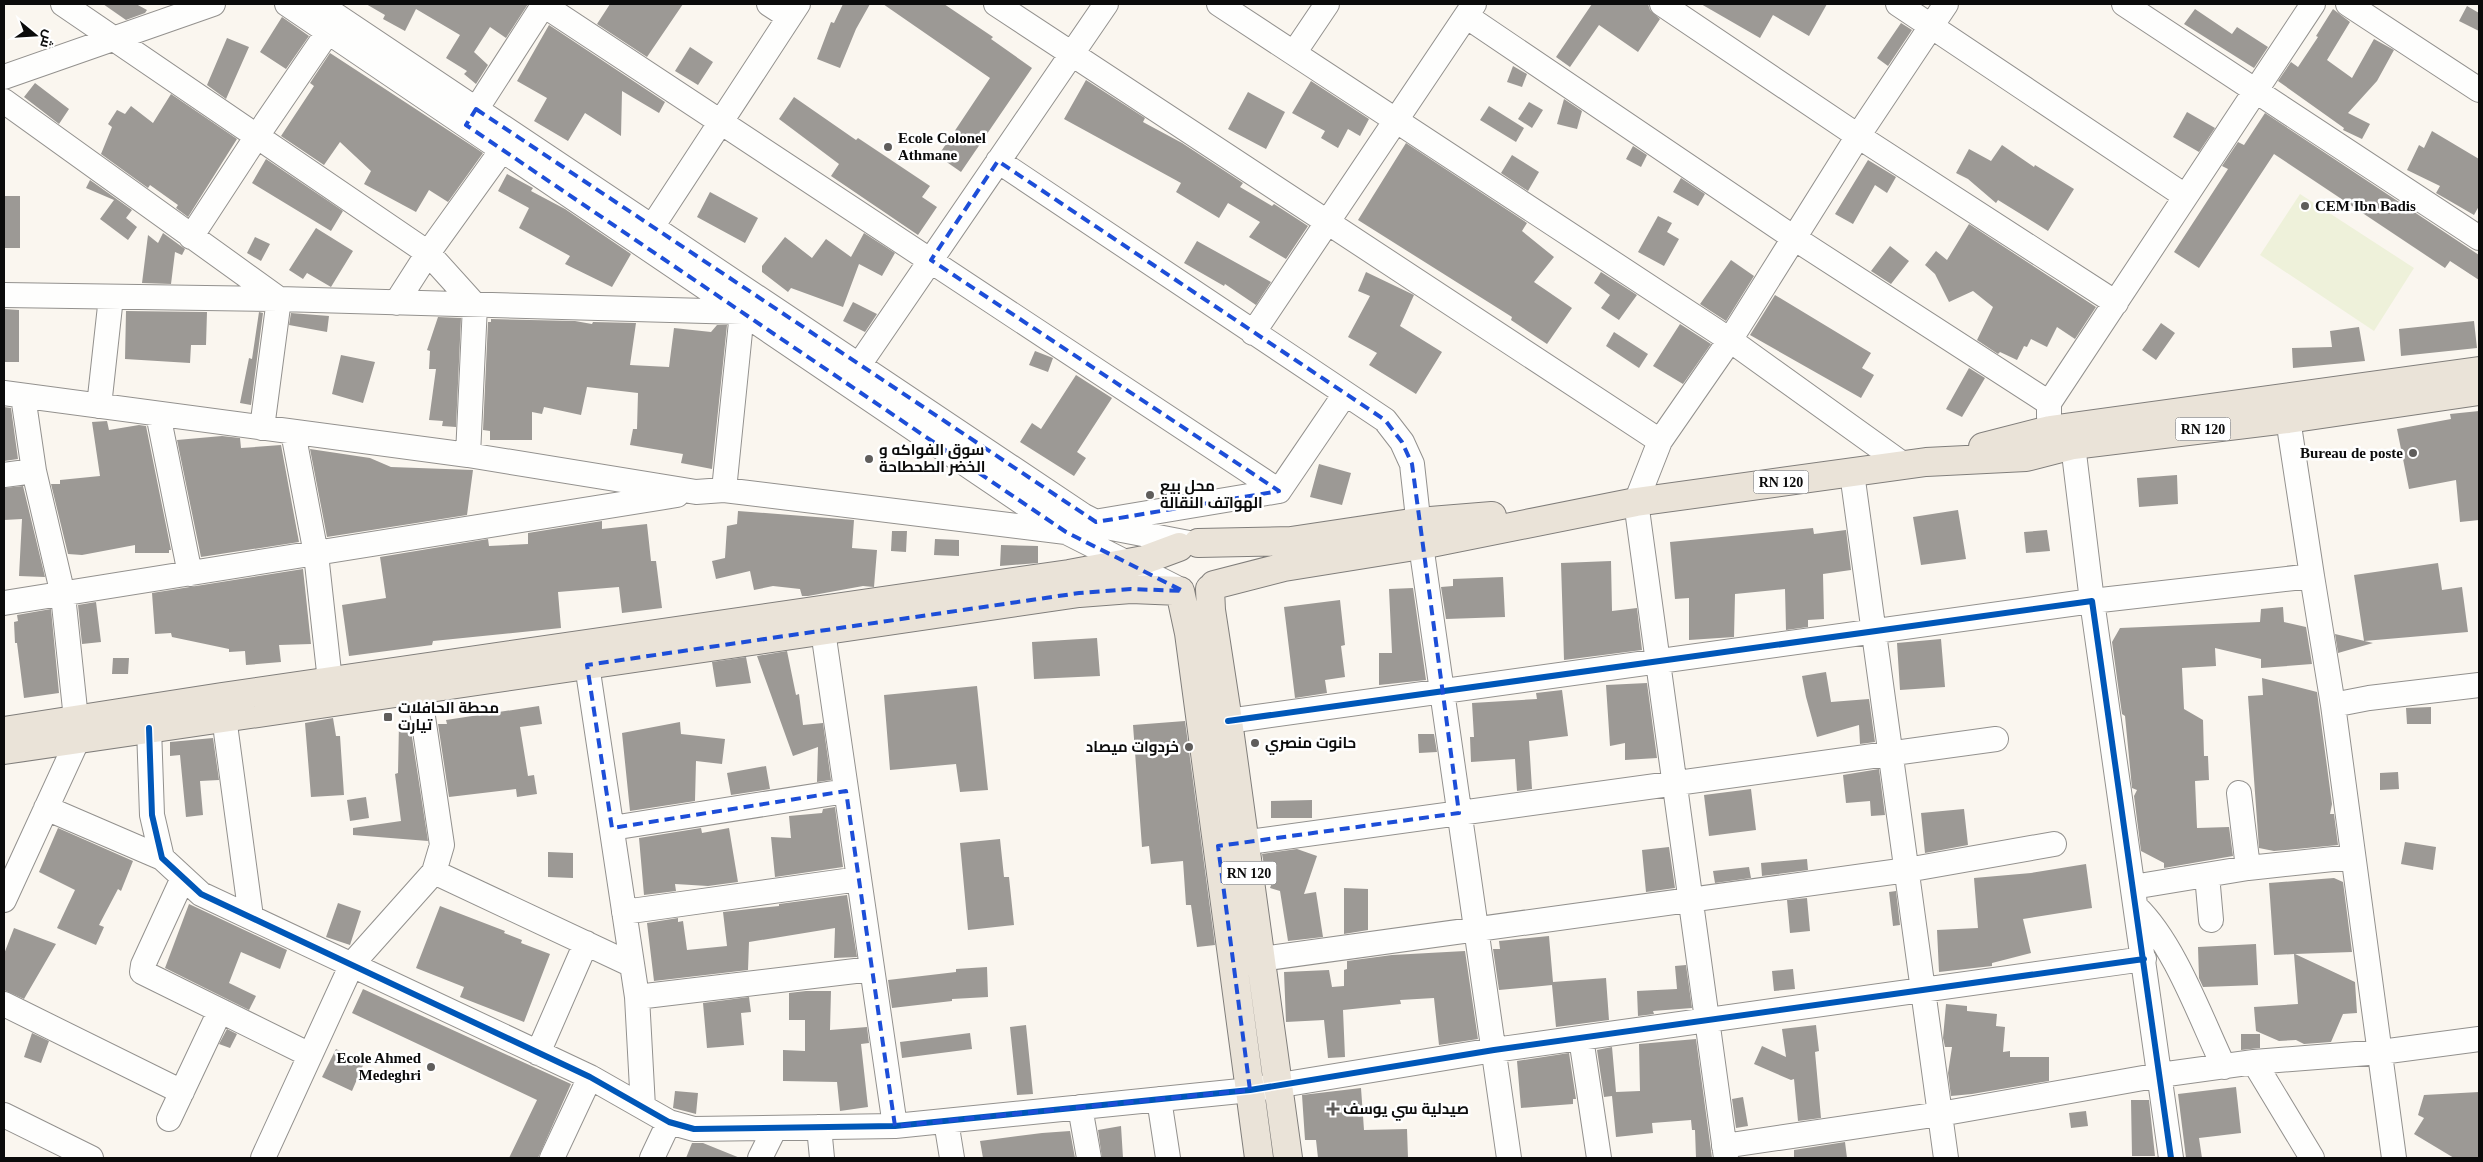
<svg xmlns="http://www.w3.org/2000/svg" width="2483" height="1162" font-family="'Times New Roman',Cairo,serif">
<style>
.pitch{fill:#eef1da}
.building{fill:#9c9995}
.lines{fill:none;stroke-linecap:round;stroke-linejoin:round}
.minor-casing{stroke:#93918e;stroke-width:26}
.major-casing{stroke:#807e7b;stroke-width:30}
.minor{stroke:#fefefd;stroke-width:24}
.major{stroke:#eae3d8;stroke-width:28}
.cycleway-casing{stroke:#fff;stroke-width:9}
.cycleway{stroke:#0057b8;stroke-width:6}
.marked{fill:none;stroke:#1d4ed8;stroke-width:4;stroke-dasharray:10 6;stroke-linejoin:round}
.poi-dot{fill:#5f5d5b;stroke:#fff;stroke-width:2}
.labels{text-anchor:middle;stroke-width:5;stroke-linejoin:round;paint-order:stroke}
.shield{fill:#fff;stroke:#545454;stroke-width:1}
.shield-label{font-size:14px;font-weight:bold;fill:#0b0b0b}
.poi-label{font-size:15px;font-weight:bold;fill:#0b0b0b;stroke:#fff;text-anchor:start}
</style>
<rect width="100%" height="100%" fill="#faf6ef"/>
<path class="pitch" d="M2300,194L2414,268L2374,331L2260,255Z"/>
<path class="building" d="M103,4H136L147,10L145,13L126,20Z
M366,4H528L506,38L490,27L474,52L488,65L476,84L464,74L467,71L446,58L460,35L416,9L405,31L383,19L385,15Z
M610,4H683L647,57L597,24Z
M843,4H870L856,29L840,68L817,59L831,22L834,23Z
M883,4H944L993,37L991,39L1032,68L961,172L938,156L990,78Z
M1592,4H1648L1650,10L1660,19L1638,52L1599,25L1570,67L1556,57Z
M1701,4H1827L1809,36L1773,15L1760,38Z
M2467,6L2479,13V31L2459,21Z
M2195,9L2232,34L2237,27L2268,47L2254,68L2184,24Z
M2333,9L2350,22L2327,60L2352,78L2374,39L2394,50L2377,81L2348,113L2370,124L2362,139L2343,130L2344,128L2278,81L2291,62L2298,67L2318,37L2316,36Z
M282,17L309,36L286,69L260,52Z
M1901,23L1912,30L1888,66L1877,58Z
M549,25L665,102L659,113L622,91L621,136L585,113L568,141L534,121L547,98L517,81Z
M227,38L249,47L226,99L207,85Z
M690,47L713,62L698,85L675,71Z
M330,53L483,153L448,202L429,190L416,212L364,184L371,171L340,142L324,165L281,136L314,86L310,83Z
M1513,66L1527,74L1522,87L1507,82Z
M1086,80L1145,118L1143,122L1182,143L1243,183L1240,187L1272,206L1274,204L1308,226L1286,259L1249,237L1260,222L1228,203L1219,218L1176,192L1181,183L1064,119Z
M1311,81L1369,119L1360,136L1348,129L1338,148L1321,138L1325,131L1292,113Z
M35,83L69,109L59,124L24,97Z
M1248,92L1285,112L1266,149L1228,129Z
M171,94L237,139L188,217L176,208L178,205L150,185L148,188L101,154L112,127L108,124L117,110L125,114L131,106L153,123Z
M794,97L856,140L858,138L930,186L922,197L937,207L918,235L831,176L839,164L779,119Z
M1564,99L1582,111L1577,129L1557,124Z
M1529,102L1543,110L1532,128L1518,119Z
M1489,106L1524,128L1516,142L1480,120Z
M2187,112L2215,128L2199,152L2173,137Z
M2265,113L2479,255V280L2450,261L2445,268L2274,154L2199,268L2174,252L2228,169L2222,166L2238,142L2244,145Z
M2432,131L2479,159V206L2474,215L2436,193L2440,186L2407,170L2419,145L2424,148Z
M1406,143L1527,223L1522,231L1554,257L1534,282L1572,308L1547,344L1511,320L1512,317L1358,220Z
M2002,145L2034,167L2035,165L2074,189L2048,231L1998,200L1996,203L1968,179L1956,173L1969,149L1991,161Z
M1633,146L1647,155L1641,167L1626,159Z
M1512,155L1539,172L1528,191L1501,173Z
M266,159L343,211L331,231L252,183Z
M1868,160L1896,177L1887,193L1875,185L1853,224L1835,214Z
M507,174L533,188L531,191L565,209L631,254L612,287L565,264L570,256L519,228L529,208L498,191Z
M1681,178L1705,194L1698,206L1673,192Z
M90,180L132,210L126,218L137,227L128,240L100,219L114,200L86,188Z
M710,192L758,218L745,243L697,217Z
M4,196H20V248H4Z
M1658,216L1672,223L1667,232L1679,239L1664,266L1638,252Z
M1969,224L2096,307L2075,339L2057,327L2047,347L2031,339L2027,347L2024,346L2017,360L2000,352L1998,354L1977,340L1993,307L1973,291L1949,302L1935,274L1925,265L1936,251L1947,260Z
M316,228L353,251L331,287L307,273L303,279L289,270Z
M163,233L185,249L182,255L175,252L171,284L142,283L148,235L158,243Z
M864,233L895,253L882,276L859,264L843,307L791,288L788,292L762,272V266L785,237L812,258L826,239L851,257Z
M255,237L270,244L261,261L247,253Z
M1197,241L1271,282L1256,305L1225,284L1224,286L1184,263Z
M1890,246L1909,261L1891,284L1871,271Z
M1731,260L1754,276L1726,321L1700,304Z
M1366,272L1414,295L1400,326L1442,352L1416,394L1369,365L1377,353L1348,337L1370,296L1358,291Z
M1601,272L1637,295L1619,320L1601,308L1610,295L1594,283Z
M1775,295L1871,353L1862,368L1874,375L1861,398L1750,335Z
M853,302L877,314L865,332L843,321Z
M4,309L19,310V362H4Z
M126,311L207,312L206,345H191L190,363L125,359Z
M259,312L263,313L251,405L240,403L249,358L252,359Z
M291,313L329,316L327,332L289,325Z
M438,317L461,318L456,427L442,426L443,421L429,420L436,369H429L430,351L427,350Z
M491,319L575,321L592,324L593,322L636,323L630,365L669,367L674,328L711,332L717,325H727L712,469L681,463L683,454L630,445L633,429H637L638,393L587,387L581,415L544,407L542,414L532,412V440H490V431L483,430L488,322H491Z
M2474,321L2477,348L2401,356L2399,329Z
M2161,323L2175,333L2156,360L2142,350Z
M1680,324L1711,344L1683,384L1653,366Z
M2359,327L2365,361L2293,368L2292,348L2332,347L2330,331Z
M1614,332L1648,354L1639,368L1606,346Z
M1035,351L1053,358L1048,372L1029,365Z
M341,355L375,362L363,403L332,394Z
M1969,368L1985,378L1962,417L1946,409Z
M1076,375L1112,398L1077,452L1086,458L1074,476L1020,442L1032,423L1041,429Z
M4,407L11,408L18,459L4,461Z
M2479,411V520L2460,522L2456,480L2409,489L2397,429L2451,419L2450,414Z
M107,421L109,430L139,425L146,426L171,550H169V553H135V545L82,555L68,554L51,484H60V480L100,476L92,422Z
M222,436L240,438L241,448L281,445L299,542L201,557L177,440Z
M310,449L370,458L391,467L473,470L467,515L327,537Z
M1319,464L1351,473L1342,505L1310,497Z
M2177,475L2178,504L2139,507L2137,478Z
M23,486L45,577L19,576L22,519L4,520V488Z
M1958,510L1966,559L1921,565L1913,517Z
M738,511L854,520L852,548L877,550L874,587L863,586L808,596H802L800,589L773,586L754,590L750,571L716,579L712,561L725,558L727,526L737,524Z
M602,521V529L647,524L651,561H656L662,608L622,613L619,587L558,592L561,628L433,641L432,645L349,656L342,605L386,598L380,557L488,539L489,546L528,544V533Z
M1813,528L1814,534L1846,530L1851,570L1823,574L1824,619L1808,620V627L1786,630L1785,589L1735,594L1734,637L1689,640V598L1675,599L1670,542Z
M2047,530L2050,551L2026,553L2024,532Z
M892,531H907L906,552L891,551Z
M935,539L959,540V556L934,555Z
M1001,545L1038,546V563L1000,566Z
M1611,561L1612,611L1637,608L1642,650L1564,660L1561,563Z
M2438,563L2442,590L2462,587L2468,632L2364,641L2354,575Z
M303,569L311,644L279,645L281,662L246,665L245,651L229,652V649L172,637L171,633L155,634L152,593Z
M1503,577L1505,617L1446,619L1441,587L1453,586V579Z
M1413,588L1426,680L1379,685V653H1392L1389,589Z
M1340,600L1345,645L1341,646L1345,677L1325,680L1327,693L1295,698L1284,607Z
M96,602L101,642L82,644L78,605Z
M2283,607L2284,622L2306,627L2312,664L2261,668V659L2215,648L2216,666L2182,668L2184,709L2203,720L2204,756H2208L2209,780L2195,781L2197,828L2229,827L2233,856L2164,868V863L2141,851L2134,796L2137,790L2132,788L2125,716L2122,714L2112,642L2120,628L2260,622L2261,609Z
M51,609L59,693L24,698L17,643H15L14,622L18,621L17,615Z
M2335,634L2373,643L2338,653Z
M1097,638L1100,676L1034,679L1032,642Z
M1941,639L1945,687L1900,690L1897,643Z
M787,651L796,695L799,694L803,725L823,723L831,780L817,782L818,747L793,756L757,656Z
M746,657L751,683L716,687L712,662Z
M113,658H129L128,674H112Z
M1826,672L1831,702L1869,699L1875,742L1860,744L1859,725L1817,737L1806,697L1802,676Z
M2262,678L2317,692L2332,804L2330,814H2334L2338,845L2274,851L2259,848L2248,696L2263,695Z
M1647,683L1657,758L1625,760V743L1610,746L1606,685Z
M977,686L988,790L960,792L956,764L890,770L884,695Z
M1562,690L1568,736L1529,741L1532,789L1517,791L1515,759L1471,762L1470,737H1474L1472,703L1537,699L1536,693Z
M539,706L542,724L520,727L528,776L534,775L537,794L517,797L516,789L449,797L438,724H447L446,720Z
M2431,707V724H2407L2406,708Z
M333,718L336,736H340L344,795L311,797L305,723Z
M1185,721L1215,945L1197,947L1191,905H1186L1183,861L1151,864L1149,846L1142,847L1133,725Z
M680,722L681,734L725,739L722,764L696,761L695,801L630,811L622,733Z
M399,723L410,724L428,841L353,835V828L401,821L395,774L398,773Z
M1418,734H1434L1437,752L1419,753Z
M213,738L219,780L200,781L203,815L186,817L180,755L170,756V742Z
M766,766L770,789L731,795L727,773Z
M1879,769L1885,815L1871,816L1870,801L1846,803L1843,775Z
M2398,772L2399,789L2380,790V773Z
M1751,789L1756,830L1709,836L1704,795Z
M366,797L369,818L350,821L347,800Z
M1312,800V818H1271V801Z
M835,807L843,867L775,877L771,837L791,838L789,816L822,813L823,809Z
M1964,809L1968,845L1925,853L1921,813Z
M58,828L133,861L121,891L118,889L99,925L104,927L96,945L57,928L75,890L39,872Z
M701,828L702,833L729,828L738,882L708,886L675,884L676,891L644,895L639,838Z
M1000,839L1004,877H1009L1014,925L968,930L960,843Z
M2405,842L2436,847L2433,870L2401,864Z
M1669,847L1675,888L1646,892L1642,850Z
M1297,849L1317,856L1304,894L1316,892L1323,937L1288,941L1280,891L1270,888L1277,870L1264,865L1262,854Z
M548,852L573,853V878L548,877Z
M1807,859L1808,870L1762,876L1761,863Z
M2086,864L2092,908L2023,919L2031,953L1992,963V966L1939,972L1937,930L1978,928L1974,878L2031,873Z
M1749,867L1751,878L1715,883L1713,871Z
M2334,878L2343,882L2352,952L2295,954L2355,982L2357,1013L2343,1014L2331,1042L2304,1044L2296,1040L2279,1041L2256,1031L2254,1007L2298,1004L2294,954L2274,955L2269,883Z
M1344,888L1368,889V930L1344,934Z
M1896,891L1900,925L1893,926L1889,892Z
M847,895L857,957L834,958L835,928L749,942L748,970L654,981L647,923L678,918V922L683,921L687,950L727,946L723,912L779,906V904Z
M1807,898L1810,931L1790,933L1787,900Z
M338,903L361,911L350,945L326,937Z
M189,904L287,950L280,969L241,952L229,983L256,996L249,1010L165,968Z
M440,906L505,931L504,933L522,940L521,943L550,954L524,1022L460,997L464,987L416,968Z
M14,928L56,944L24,999L4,990V954Z
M1549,936L1553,982L1606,978L1609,1020L1556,1027L1552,985L1499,990L1493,949H1500L1499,941Z
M2256,944L2258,985L2203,987L2199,978L2198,947Z
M1465,951L1478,1039L1439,1045L1434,998L1400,1000L1401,1004L1343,1010L1345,1057L1328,1058L1324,1020L1286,1022L1284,972L1329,970L1332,987L1344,986V970L1347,969V961L1392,955Z
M1686,965L1692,1008L1653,1011L1654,1014L1638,1016L1637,991L1677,989L1675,966Z
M987,967L988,997L952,999V1001L892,1008L888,980L956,972V969Z
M1793,969L1795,989L1774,991L1772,971Z
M363,989L571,1084L538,1158H509L537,1100L352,1013Z
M806,991H831L830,1030L867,1027L869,1043L861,1044L868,1107L840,1111L837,1082L783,1081V1050L805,1051V1020H789V993Z
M749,997L751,1012L741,1013L744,1045L707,1048L703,1003Z
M1946,1004L1967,1006V1011L1997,1014L1996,1026L2005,1027L2003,1052L2010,1051V1057H2049V1081L1972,1094L1951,1096L1948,1073L1952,1047H1945L1943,1038Z
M1026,1025L1033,1094L1017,1095L1010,1027Z
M1816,1025L1819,1051L1815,1052L1821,1118L1798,1121L1794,1079L1791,1080L1754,1064L1762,1046L1786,1057L1782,1029Z
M227,1029L237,1034L230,1048L219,1044Z
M32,1033L49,1041L41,1063L24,1057Z
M970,1033L972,1049L902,1058L900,1042Z
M2241,1034H2260V1048L2241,1050Z
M1696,1039L1712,1158H1696L1695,1130H1692L1691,1120L1652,1123L1653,1133L1616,1137L1612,1096L1604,1097L1597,1050L1612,1047L1616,1092L1640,1091L1639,1044Z
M336,1049L364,1063L352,1091L322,1077Z
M1569,1053L1576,1099H1573V1104L1521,1108L1517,1061Z
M2236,1087L2241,1133L2199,1138L2202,1158H2186L2178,1094Z
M1361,1088L1364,1130L1407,1129L1408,1158H1318L1316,1140H1305L1302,1095Z
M675,1091L698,1093L696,1114L673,1108Z
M2479,1092V1158H2454L2414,1134L2424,1118L2418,1115L2424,1095Z
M1743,1097L1748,1126L1736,1128L1732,1099Z
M2131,1100H2149L2155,1156H2132Z
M2086,1111L2088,1126L2071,1128L2069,1113Z
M1121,1126L1123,1158H1102L1098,1130Z
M1070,1131L1075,1158H983L980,1141L1042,1133Z
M1845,1142L1847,1158H1794V1150Z
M692,1143H703L740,1158H686Z"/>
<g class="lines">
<g class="minor-casing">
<path id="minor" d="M63,4L428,253L475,305L468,455
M287,4L1066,532L1175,587
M319,4L1084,516L1106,527L1189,543
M542,4L1279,491
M769,4L789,17
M996,4L1660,441
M1219,4L1730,340L1904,465
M1662,4L1858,136L2116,303
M1898,4L2185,196
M2124,4L2479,238
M2348,4L2479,90
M1466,16L1794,238L2049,403
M1294,53L1327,4
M4,77L213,4
M4,101L279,299L262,428
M468,122L544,4
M998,161L1385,420L1402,442L1412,464L1421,545L1509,1158
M652,227L798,4
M191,237L257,136L328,32
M4,295L279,299L742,312L724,490
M396,303L428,253L502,150
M1253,333L1474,4
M859,365L1106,4
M4,393L468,455L696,492L724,490L1066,532
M23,396L34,471L63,595L76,719
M99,406L111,297
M158,414L190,574
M2049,417V403L2313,4
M293,432L316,554L330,681
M2073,445L2092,601L2312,576L2288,419
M1852,473L1946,1158
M4,475L34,471
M1100,521L1279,491L1345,394
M2312,576L2333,705L2394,1158
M4,603L677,495
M823,631L895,1126
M587,665L637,997L643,1107
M2333,705L2369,698L2479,685
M224,717L251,917
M1228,721L2092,601L2171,1158
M149,728L152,815L162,858L201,894L590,1077L669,1122L694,1129L895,1126L1250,1090L1494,1050L2144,959
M2239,793L2248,868
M46,808L162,858
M612,828L846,791
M1227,845L1996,739
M434,872L632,965
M2207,875L2211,920
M183,878L143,965L142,972L310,1055
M2133,887L2248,868L2352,857
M4,900L78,739
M2136,907C2174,943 2201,1019 2224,1067
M624,912L859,879
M1261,959L1907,870L2054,844
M637,997L872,969
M4,1004L182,1092
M1581,1038L1599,1158
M538,1053L586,943
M2254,1062L2312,1158
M1159,1099L1168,1158
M1080,1107L1089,1158
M4,1115L91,1158
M169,1119L220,1011
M946,1121L952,1158
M819,1127L822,1158
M1724,1146L1940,1114L2160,1075L2254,1062L2381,1052L2479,1039
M263,1158L352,964L434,872L442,845L419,690
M552,1158L590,1077
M652,1158L669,1122
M760,1158L775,1128
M1726,1158L1636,502L1660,441L1730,340L1858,136L1946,4"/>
</g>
<g class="major-casing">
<path id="major" d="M1983,447L2050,430L2479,371
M1198,543L1291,541L1418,522L1492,516
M1214,585L1284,567L1421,545L1636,502L1926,462L2026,457L2073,445L2288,419L2479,391
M1210,589L1211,610L1228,721L1288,1158
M4,731L222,697L1069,574L1144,560L1179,547
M4,750L1079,593L1131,589L1180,591L1189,633L1259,1158"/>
</g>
<use href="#minor" class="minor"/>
<use href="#major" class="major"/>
<g class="cycleway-casing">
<path id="cycleway" d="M1228,721L2092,601L2171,1158
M149,728L152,815L162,858L201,894L590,1077L669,1122L694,1129L895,1126L1250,1090L1494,1050L2144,959"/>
</g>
<use href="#cycleway" class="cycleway"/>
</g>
<path class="marked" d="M476,109L1096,522L1279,491L931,260L998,161L1385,420L1402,442L1412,464L1459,813L1218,846L1250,1090L895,1126L846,791L612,828L587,665L1079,593L1131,589L1183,591L1066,532L466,125Z"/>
<g class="poi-dot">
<circle cx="888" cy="147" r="5"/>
<circle cx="2305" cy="206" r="5"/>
<circle cx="2413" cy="453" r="5"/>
<circle cx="869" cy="459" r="5"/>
<circle cx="1150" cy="495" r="5"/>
<rect x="383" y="712" width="10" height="10" rx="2.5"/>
<circle cx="1255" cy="743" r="5"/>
<circle cx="1189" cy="747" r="5"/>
<circle cx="431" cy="1067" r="5"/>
<path d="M1330.5 1101.5h5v5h5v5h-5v5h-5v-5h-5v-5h5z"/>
</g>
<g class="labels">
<g class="shield">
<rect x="2175.5" y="417.5" width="55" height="23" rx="4"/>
<rect x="1753.5" y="470.5" width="55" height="23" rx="4"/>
<rect x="1221.5" y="861.5" width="55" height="23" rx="4"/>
</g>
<g class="shield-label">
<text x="2203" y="434">RN 120</text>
<text x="1781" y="487">RN 120</text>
<text x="1249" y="878">RN 120</text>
</g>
<g class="poi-label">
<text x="898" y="143">Ecole Colonel<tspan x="898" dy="17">Athmane</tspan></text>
<text x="2315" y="211">CEM Ibn Badis</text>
<text x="879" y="455">سوق الفواكه و<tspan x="879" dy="17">الخضر الطحطاحة</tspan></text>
<text x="2403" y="458" text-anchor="end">Bureau de poste</text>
<text x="1160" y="491">محل بيع<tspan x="1160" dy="17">الهواتف النقالة</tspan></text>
<text x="398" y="713">محطة الحافلات<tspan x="398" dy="17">تيارت</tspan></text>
<text x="1265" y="748">حانوت منصري</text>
<text x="1179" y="752" text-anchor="end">خردوات ميصاد</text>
<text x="421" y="1063" text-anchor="end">Ecole Ahmed<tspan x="421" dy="17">Medeghri</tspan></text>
<text x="1343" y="1114">صيدلية سي يوسف</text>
</g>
</g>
<rect width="2483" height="1162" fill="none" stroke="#0b0b0b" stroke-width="10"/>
<g transform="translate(35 35) rotate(108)" stroke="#ffffff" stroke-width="4" paint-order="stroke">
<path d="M0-4L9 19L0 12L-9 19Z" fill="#0b0b0b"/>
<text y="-8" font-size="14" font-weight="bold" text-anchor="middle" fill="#0b0b0b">ش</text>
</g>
</svg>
